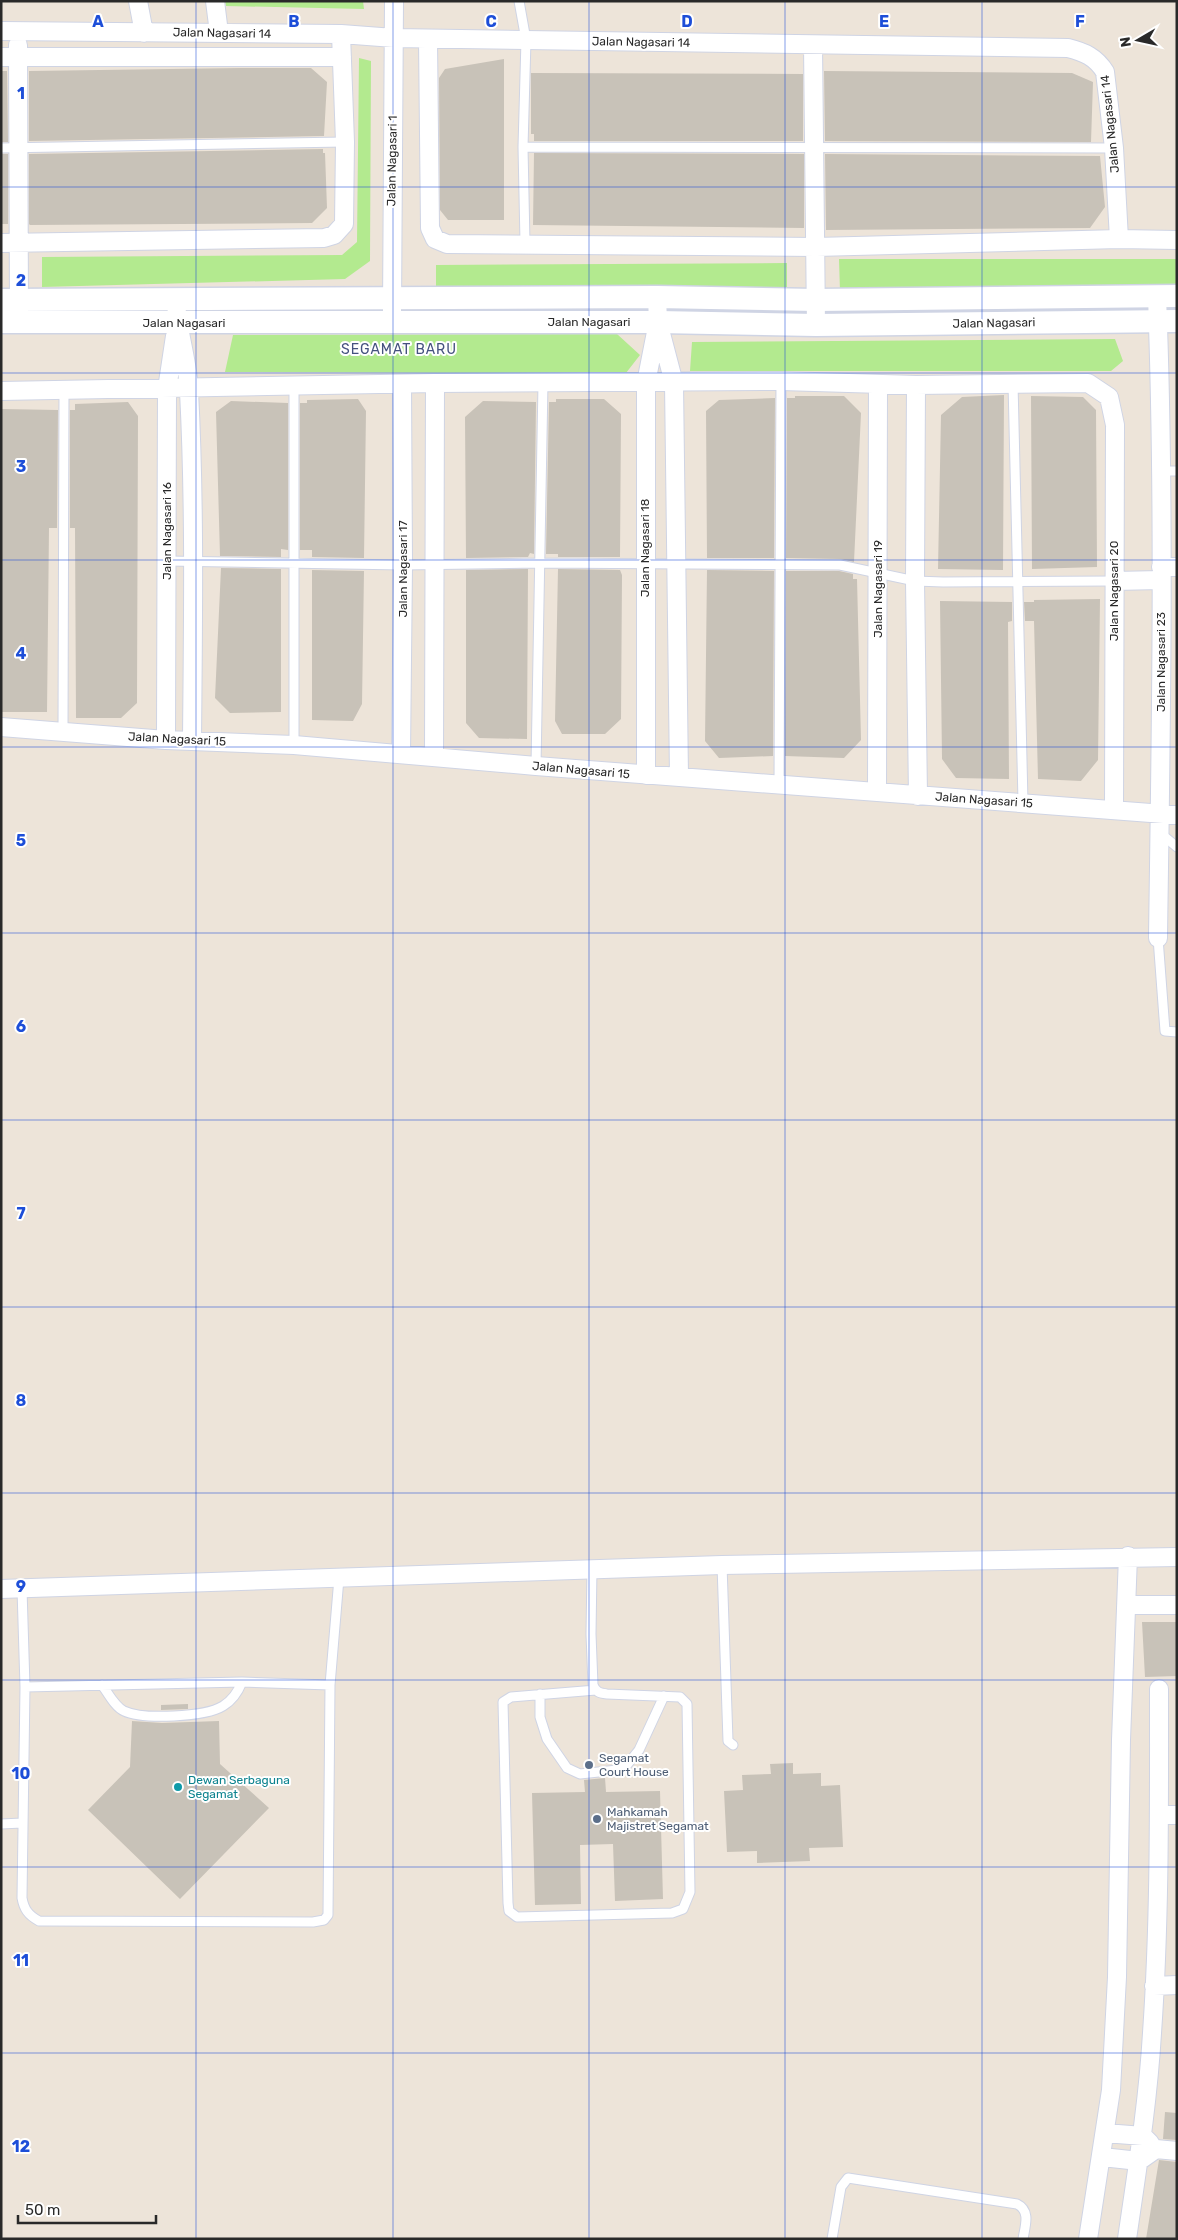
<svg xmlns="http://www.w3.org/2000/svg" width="1178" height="2240" font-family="Rubik,sans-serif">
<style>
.green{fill:#b3ea8f}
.building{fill:#c8c2b8}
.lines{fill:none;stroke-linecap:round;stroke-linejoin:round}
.service-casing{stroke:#cfd4e4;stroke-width:11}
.minor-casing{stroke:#cfd4e4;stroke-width:20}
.tertiary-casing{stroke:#cfd4e4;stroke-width:25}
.service{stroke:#fff;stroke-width:9}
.minor{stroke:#fff;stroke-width:18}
.tertiary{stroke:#fff;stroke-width:22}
.grid{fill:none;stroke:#1d4ed8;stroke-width:1;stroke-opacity:0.55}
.service-dot{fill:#5c6f8a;stroke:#fff;stroke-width:2}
.culture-dot{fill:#0f9aa8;stroke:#fff;stroke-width:2}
.labels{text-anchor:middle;stroke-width:4;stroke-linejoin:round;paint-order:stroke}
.street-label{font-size:12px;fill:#292929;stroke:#fff}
.service-label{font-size:12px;fill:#4e5e75;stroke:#fff;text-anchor:start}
.culture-label{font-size:12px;fill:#0d838f;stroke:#fff;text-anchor:start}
.neighbourhood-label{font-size:14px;letter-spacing:1px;fill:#45527f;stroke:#fff}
.grid-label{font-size:16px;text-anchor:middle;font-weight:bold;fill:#1d4ed8;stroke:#fff;stroke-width:4;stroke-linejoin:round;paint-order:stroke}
</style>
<rect width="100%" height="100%" fill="#ede4d9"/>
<path class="green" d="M225,1H363L364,9L226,6Z
M359,58L371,61L370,261L345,279L42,287V257L342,255L357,242Z
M839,259H1177V289L840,291Z
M787,263V292L436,291V265Z
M617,334L640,355L626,373L225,372L233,335Z
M1115,339L1123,361L1111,371H690L692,342Z"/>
<path class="building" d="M504,59V220H448L440,210L439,78L445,69Z
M241,68H311L327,82L324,136L29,141V71Z
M1,71H7L8,142H1Z
M824,71L1072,73L1093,82L1091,142L825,141Z
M531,73L803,74V141H534V134H531Z
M323,149V153H325L327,208L312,223L30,225L29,224V154Z
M534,153L804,154V228L533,225Z
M1,154H8V224H1Z
M825,154L1100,156L1105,207L1090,228L826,230Z
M1004,395L1003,570L938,569L941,415L962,397Z
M795,396H844L861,413L854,562L840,559L786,558L787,398H795Z
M1031,396L1083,397L1096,410L1097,567L1032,569Z
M775,398L774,558H707L706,411L719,400Z
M358,399L366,411L364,558L312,557V550H300V403H307V400Z
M556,399H604L621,414L620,557H558V554H546L549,402H556Z
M231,401L288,403V550L281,549V557L220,556L216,412Z
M483,401L536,402L534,554L530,553L528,557L466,558L465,417Z
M128,402L138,416L137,703L121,718H76L75,528H70V410H75V404Z
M1,409L58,410L57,528H49L47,712H1Z
M221,568L281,569V712L230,713L215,698Z
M528,569L527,739L479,738L466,723V570Z
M558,569L620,570L622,575L621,719L605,734H562L555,721Z
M312,570L364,571L362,704L353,721L312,720Z
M707,570L774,571L773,756L719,758L705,741Z
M786,571H839L853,574V579H857L861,740L844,758L785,756Z
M1100,599L1098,760L1081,781L1038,779L1034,621H1025L1024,602H1034V600Z
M940,601L1012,602V621L1008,622L1009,779L956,778L942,759Z
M1142,1622H1177V1676L1145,1677Z
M188,1704V1709L161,1710V1705Z
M132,1721L162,1723L219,1721L220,1764L269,1808L180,1899L88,1810L130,1767Z
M793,1763V1774L821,1773V1786L840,1785L843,1847L809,1848L810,1861L757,1863V1851L727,1852L724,1791L743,1790L742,1775L771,1774L770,1764Z
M605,1778L606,1792L660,1791L663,1899L615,1901L613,1844L580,1845L581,1904L535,1905L532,1793L585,1792L584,1780Z
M1165,2112L1177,2113V2140L1163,2139Z
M1159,2160L1177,2162V2239H1146Z"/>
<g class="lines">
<g class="service-casing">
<path id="service" d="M519,1L526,40L523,147L525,243
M523,147L1114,148
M1,148L345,142
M1013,383L1023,802
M1161,471H1177
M167,561L403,565L539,563L840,565L915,581L943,582L1114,581
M63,731L64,390
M294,745V386
M536,766L543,383
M779,784L781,381
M1160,833L1177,847
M1158,938L1165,1031L1177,1032
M722,1565L728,1741L733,1745
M592,1569L591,1634L593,1685C596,1692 599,1693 607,1694L680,1697L687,1704L690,1892L683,1909L672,1913L517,1917L509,1911L508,1903L503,1702L511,1697L596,1690
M22,1589L25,1687L22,1898C24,1909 28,1915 39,1921L313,1922L324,1920L328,1915L330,1685L339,1578
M102,1685C108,1693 115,1707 124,1711C143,1720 205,1717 223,1706C233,1700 238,1692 242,1682
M25,1687L242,1682L330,1685
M540,1694V1717L547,1739L567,1768L580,1774L617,1770L626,1766L639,1750L664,1696
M1,1824L22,1823
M832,2239L841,2187L848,2178L1017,2204C1031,2211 1025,2226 1023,2239"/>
</g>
<g class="minor-casing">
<path id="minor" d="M138,1L144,33
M215,1L219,33
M1,31L341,34L394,38L1068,48C1084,52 1096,57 1105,72L1114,148L1119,239
M428,39L430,228L435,239L447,244L816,247L1119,239L1177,240
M18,45L19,312
M813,45L816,325
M1,57H342
M1,243L324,238L334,235L344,224L345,142L341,34
M1157,296C1165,510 1161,724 1158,938
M657,297L658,322L674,383L679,777
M176,301C177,331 188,360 189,391C195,507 193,624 192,741
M392,311L394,1
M916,385L915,581L918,796
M1,391L435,383L781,381L916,385L1088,383L1109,397L1115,425L1114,810
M1161,567H1177
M1114,581L1161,580
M1,727L166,740L294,745L536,766L1177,815
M166,740L167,389L175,336
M401,754L403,565L402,384
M434,757L435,383
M646,775V383L657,327
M877,792L878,385
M1,1589L722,1565L1177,1557
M1127,1605H1177
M1159,1815H1177
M1154,1986L1177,1985
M1105,2133L1143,2136L1150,2143
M1102,2157L1139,2161L1156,2149L1177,2151
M1088,2239L1111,2090L1117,1977L1121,1740L1128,1556
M1127,2239C1137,2170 1148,2102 1152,2033C1160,1918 1159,1803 1159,1689"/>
</g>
<g class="tertiary-casing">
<path id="tertiary" d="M1,300L657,297L816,300L1177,296
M1,322H658L816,325L1177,321"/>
</g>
<use href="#service" class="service"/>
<use href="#minor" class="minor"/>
<use href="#tertiary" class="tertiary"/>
</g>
<path class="grid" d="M196,1V2239M393,1V2239M589,1V2239M785,1V2239M982,1V2239M1,187H1177M1,373H1177M1,560H1177M1,747H1177M1,933H1177M1,1120H1177M1,1307H1177M1,1493H1177M1,1680H1177M1,1867H1177M1,2053H1177"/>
<g class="service-dot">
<circle cx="589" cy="1765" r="5"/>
<circle cx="597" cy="1819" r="5"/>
</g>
<circle class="culture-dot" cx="178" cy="1787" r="5"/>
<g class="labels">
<g class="street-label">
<text transform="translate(222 33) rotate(1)" y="4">Jalan Nagasari 14</text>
<text transform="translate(641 42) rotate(1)" y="4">Jalan Nagasari 14</text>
<text transform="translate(1110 124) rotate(-96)" y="4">Jalan Nagasari 14</text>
<text transform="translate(392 161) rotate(-89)" y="4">Jalan Nagasari 1</text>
<text x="589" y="326">Jalan Nagasari</text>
<text x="184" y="327">Jalan Nagasari</text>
<text transform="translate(994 323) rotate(-1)" y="4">Jalan Nagasari</text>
<text transform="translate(167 531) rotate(-90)" y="4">Jalan Nagasari 16</text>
<text transform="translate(645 548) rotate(-90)" y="4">Jalan Nagasari 18</text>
<text transform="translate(403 569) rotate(-90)" y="4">Jalan Nagasari 17</text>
<text transform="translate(878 589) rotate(-90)" y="4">Jalan Nagasari 19</text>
<text transform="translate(1114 591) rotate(-90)" y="4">Jalan Nagasari 20</text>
<text transform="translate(1161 662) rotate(-90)" y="4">Jalan Nagasari 23</text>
<text transform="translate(177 739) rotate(3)" y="4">Jalan Nagasari 15</text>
<text transform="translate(581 770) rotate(5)" y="4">Jalan Nagasari 15</text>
<text transform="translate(984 800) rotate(4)" y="4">Jalan Nagasari 15</text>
</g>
<g class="service-label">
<text x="599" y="1762">Segamat<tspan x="599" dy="14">Court House</tspan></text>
<text x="607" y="1816">Mahkamah<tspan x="607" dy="14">Majistret Segamat</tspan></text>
</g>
<g class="culture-label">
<text x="188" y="1784">Dewan Serbaguna<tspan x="188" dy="14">Segamat</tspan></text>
</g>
<g class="neighbourhood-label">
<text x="399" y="354">SEGAMAT BARU</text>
</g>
</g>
<g class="grid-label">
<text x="98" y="27">A</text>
<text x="294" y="27">B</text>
<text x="491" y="27">C</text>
<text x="687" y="27">D</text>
<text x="884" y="27">E</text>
<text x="1080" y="27">F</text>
<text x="21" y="99">1</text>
<text x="21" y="286">2</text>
<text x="21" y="472">3</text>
<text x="21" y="659">4</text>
<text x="21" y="846">5</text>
<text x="21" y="1032">6</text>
<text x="21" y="1219">7</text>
<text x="21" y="1406">8</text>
<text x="21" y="1592">9</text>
<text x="21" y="1779">10</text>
<text x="21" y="1966">11</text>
<text x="21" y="2152">12</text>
</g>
<rect width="1178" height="2240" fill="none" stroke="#292929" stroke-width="5"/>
<g transform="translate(1138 40) rotate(261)" stroke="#ffffff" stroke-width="4" paint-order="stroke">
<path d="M0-4L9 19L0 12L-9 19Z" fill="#292929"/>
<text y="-8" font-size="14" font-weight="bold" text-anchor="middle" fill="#292929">N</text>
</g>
<path d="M18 2215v8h138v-8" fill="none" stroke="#292929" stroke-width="2.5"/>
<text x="25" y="2215" font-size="15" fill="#292929" stroke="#ffffff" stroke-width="4" paint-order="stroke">50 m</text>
</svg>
